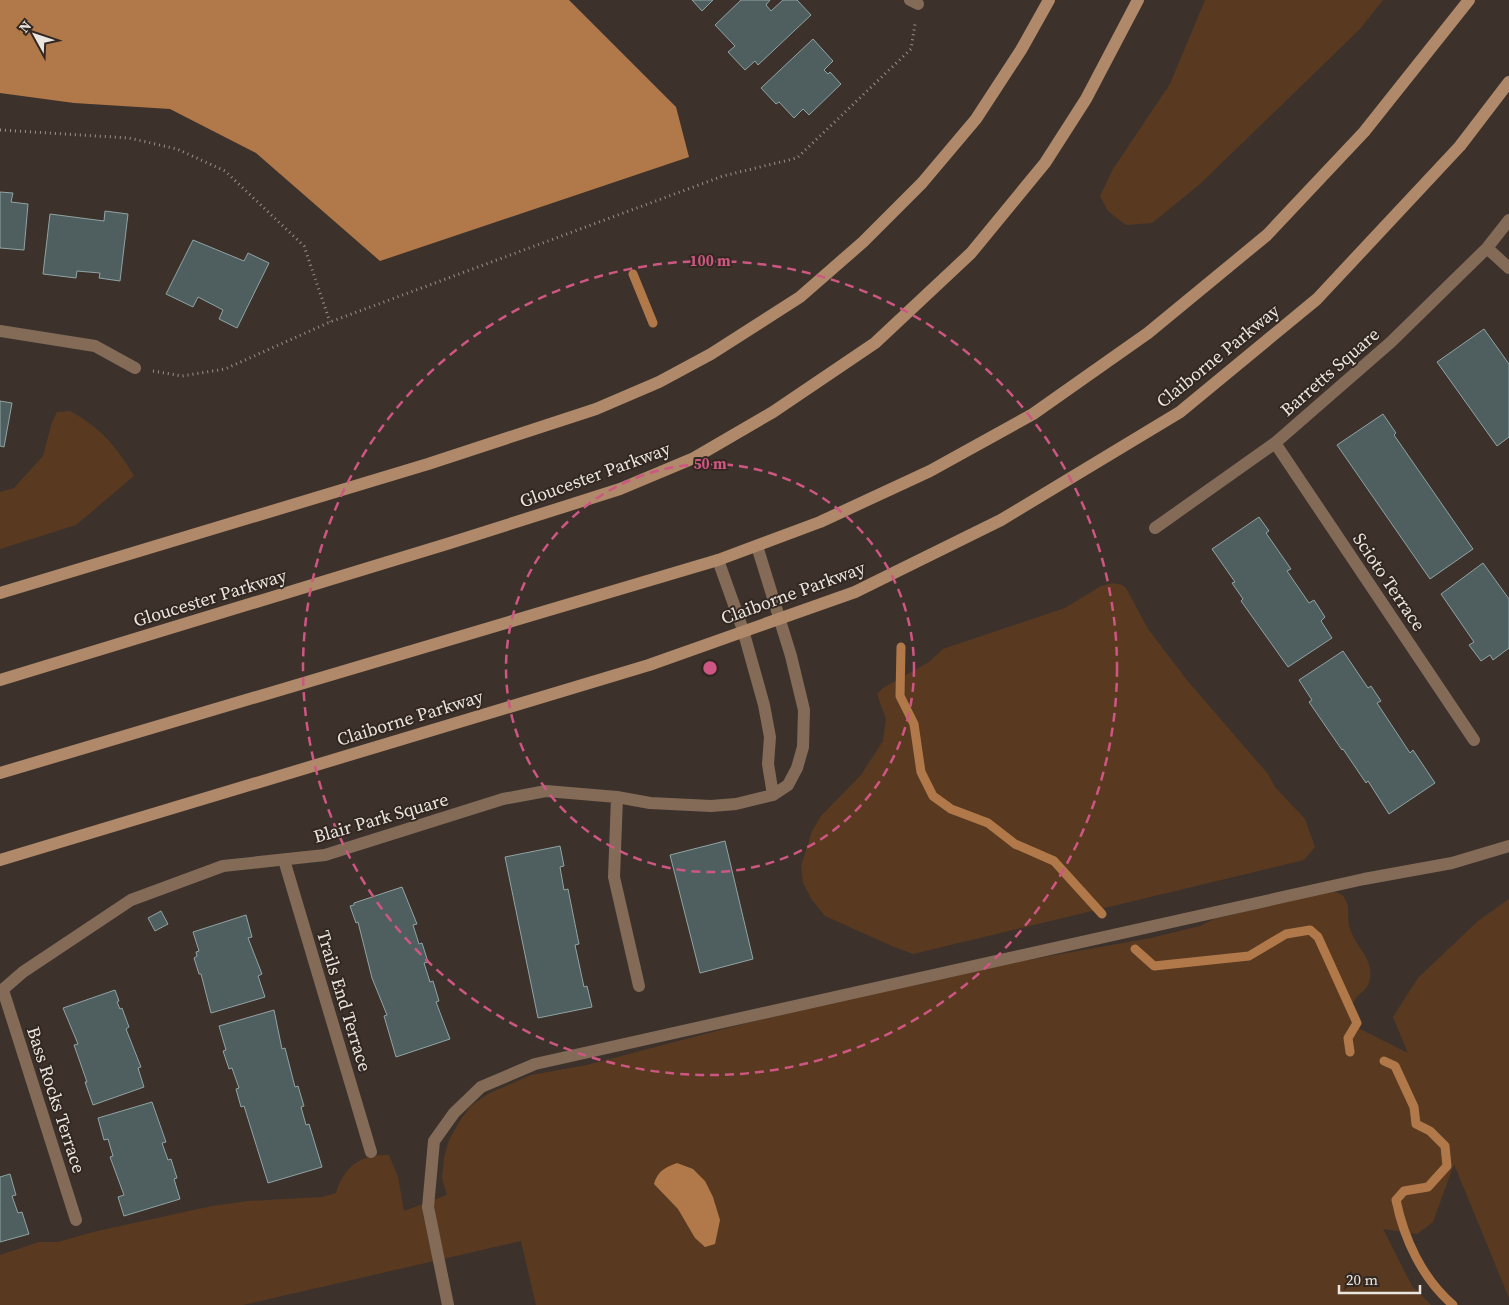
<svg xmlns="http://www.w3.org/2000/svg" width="1509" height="1305" font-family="'Source Serif 4',serif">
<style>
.green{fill:#593a21}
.water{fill:#b1794a}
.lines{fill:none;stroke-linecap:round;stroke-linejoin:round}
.stream{stroke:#b1794a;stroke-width:9}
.building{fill:#4f5f60;stroke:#91a3a4}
.path{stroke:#99918c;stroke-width:3;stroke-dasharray:1 4;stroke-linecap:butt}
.lane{stroke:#846b58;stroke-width:12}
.street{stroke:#846b58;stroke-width:12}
.secondary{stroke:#b0896a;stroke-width:12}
.ring{fill:none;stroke:#ce5683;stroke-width:2.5;stroke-dasharray:9 6}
.labels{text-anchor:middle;stroke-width:4;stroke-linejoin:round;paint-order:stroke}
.street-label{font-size:18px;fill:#ebe5e0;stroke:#322821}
.centre{fill:#ce5683;stroke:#322821;stroke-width:2.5}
.ring-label{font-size:15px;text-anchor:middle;font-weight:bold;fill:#ce5683;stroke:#322821;stroke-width:4;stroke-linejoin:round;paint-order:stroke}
</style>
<rect width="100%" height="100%" fill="#3c322b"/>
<path class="green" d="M1205,0H1383L1360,29L1200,184L1152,223L1126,225L1108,211L1100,196L1113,169L1170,84Z
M70,411C101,428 116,446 134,476L76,525L0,549V492L14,488L43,456L52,422L57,412Z
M1113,583L1122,585L1126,588L1148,629L1186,679L1268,774L1275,787L1305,819L1315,847L1304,860L913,954L892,946L825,916L812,900L803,883L801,866L812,831L821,816L861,775L883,741L886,719L877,694L883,688L929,662L943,649L1065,608L1101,586Z
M1333,891C1338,893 1343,894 1345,899C1351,908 1346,919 1350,929C1356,947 1373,958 1370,978C1367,999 1346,989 1354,1026L1408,1053L1393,1017L1418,978L1478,921L1509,899V1298L1454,1164L1433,1222L1417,1234L1383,1229L1412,1286L1431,1305H536L521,1241L243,1305H0V1255L39,1242H58L93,1232L212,1206L247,1201L322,1197L336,1193C344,1166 361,1154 389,1155L398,1177L404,1211L447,1195L442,1178L444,1158L449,1140L461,1119L471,1106L488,1094L531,1075L587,1065L903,982L1151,938L1200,926L1214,919Z"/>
<path class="water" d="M0,0H569L676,107L689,157L380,261L256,153L170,109L74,103L0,93Z
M677,1163L693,1169L705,1181L713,1197L720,1220L715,1244L705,1247L695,1238L678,1209L654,1184C658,1171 664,1168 677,1163Z"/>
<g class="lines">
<path class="stream" d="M633,274L653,323
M901,647L900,696L914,724L921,772L933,796L951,809L988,823L1015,844L1054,861L1102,914
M1135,949L1154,966L1249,956L1286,934L1310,930L1318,937L1357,1023L1348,1038L1350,1052
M1384,1061L1395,1066L1414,1107L1416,1124L1430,1131L1445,1146L1447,1166L1428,1187L1404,1191L1396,1200C1404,1239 1422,1278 1453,1305"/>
</g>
<path class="building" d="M692,0H713L702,11Z
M741,0H770L766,5L771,11L783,0H797L811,15L758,65L755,61L745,70L728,52L735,46L715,25Z
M813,39L833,61L824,70L828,74L830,72L841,84L809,115L803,109L794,118L779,102L776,104L761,88Z
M0,192L13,193L11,202L28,204L24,250L0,248Z
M105,211L128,214L120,281L99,278L100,273L77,271L76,278L43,274L50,214L104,221Z
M193,240L244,261L248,253L269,263L237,328L219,319L223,310L198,297L193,307L166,294Z
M1484,329L1509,364V437L1497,446L1437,362Z
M0,401L12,403L4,447L0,446Z
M1383,414L1396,433L1394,435L1473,549L1430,579L1337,445Z
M1259,517L1269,531L1266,533L1291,569L1287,571L1309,603L1314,600L1325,617L1321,621L1332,638L1288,667L1241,601L1243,599L1232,583L1235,582L1212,549Z
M1483,563L1509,599V648L1493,660L1490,655L1481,661L1469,645L1474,642L1441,594Z
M1343,651L1368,688L1371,686L1381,701L1377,703L1410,753L1413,750L1435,783L1389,814L1368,781L1366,783L1343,749L1342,750L1309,702L1312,700L1299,680Z
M725,841L753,959L700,973L670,855Z
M560,846L564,866L560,867L564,890L568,889L579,944L575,945L584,987L587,986L592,1007L538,1018L505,857Z
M402,887L417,924L413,925L419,944L422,943L428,962L424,963L430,982L433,981L439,1001L436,1002L450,1039L396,1057L384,1016L387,1015L372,978L358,922L356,923L350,906L354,905V903Z
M161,911L168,924L155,931L148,918Z
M246,915L252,937L248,938L262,974L258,976L265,997L211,1013L201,974H199L194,958L197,956L196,952L199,951L193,932Z
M115,990L119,1001L117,1002L120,1009L122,1008L129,1027L126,1029L141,1067L138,1068L144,1087L93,1105L85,1082H87L74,1045L78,1044L63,1008Z
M274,1010L282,1049L285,1048L295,1087L298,1086L304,1106L301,1107L306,1125L309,1124L322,1167L268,1183L244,1106L241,1107L236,1089L239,1088L232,1068L229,1069L223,1051L226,1050L219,1026Z
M152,1102L166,1142L162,1143L168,1160L171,1159L177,1178L174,1179L180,1199L124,1216L118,1197L124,1195L110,1157L113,1156L108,1139L104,1140L98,1118Z
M10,1174L16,1195L12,1196L18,1213L22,1212L29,1234L0,1242V1177Z"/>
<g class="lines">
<path class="path" d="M0,130L129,138L177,149L225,171L304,246L330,322
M153,371L182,376L225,369L330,322L723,176L797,158L911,49L915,24"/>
<path class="lane" d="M448,1305L428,1207L434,1141L454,1113L481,1087L535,1064L1364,879L1452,863L1509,846"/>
<path class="street" d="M910,0L918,4
M1487,248L1509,268
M0,331L95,346L135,368
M1275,443L1474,740
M1155,528L1275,443L1391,342L1487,248L1509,220
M718,560L743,630L764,705L770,737L768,764L773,795
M617,797L614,877L639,986
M284,860L371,1152
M3,990L76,1220
M0,992L23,972L131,900L223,866L325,855L503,799L546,791L617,797L650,803L711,806L736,804L773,795L788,785L797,768L803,747L804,710L791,656L757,546"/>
<path class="secondary" d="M0,593L428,464L596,409L659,382L711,354L800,297L863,242L922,183L976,119L1021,50L1049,0
M0,680L450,543L620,489L694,458L773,412L875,343L971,253L1045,163L1086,99L1138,0
M0,773L718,560L820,522L930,471L1033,414L1148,333L1267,235L1364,132L1469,0
M0,860L649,665L855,592L1001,520L1180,412L1317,299L1460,146L1509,82"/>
</g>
<g class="ring">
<circle cx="710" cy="668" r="204"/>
<circle cx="710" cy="668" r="407"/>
</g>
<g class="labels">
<g class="street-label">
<text transform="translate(1218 356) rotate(-39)" y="6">Claiborne Parkway</text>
<text transform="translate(1330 372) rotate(-41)" y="6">Barretts Square</text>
<text transform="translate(595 475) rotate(-20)" y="6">Gloucester Parkway</text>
<text transform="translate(1389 582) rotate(56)" y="6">Scioto Terrace</text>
<text transform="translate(793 593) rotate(-20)" y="6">Claiborne Parkway</text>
<text transform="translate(210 598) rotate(-17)" y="6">Gloucester Parkway</text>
<text transform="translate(410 718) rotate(-17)" y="6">Claiborne Parkway</text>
<text transform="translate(381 818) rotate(-16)" y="6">Blair Park Square</text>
<text transform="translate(344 1001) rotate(73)" y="6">Trails End Terrace</text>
<text transform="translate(56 1100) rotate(72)" y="6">Bass Rocks Terrace</text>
</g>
</g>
<circle cx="710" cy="668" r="8" class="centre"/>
<g class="ring-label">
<text x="710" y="266">100 m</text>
<text x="710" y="469">50 m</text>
</g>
<g transform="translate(35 35) rotate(310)" stroke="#322821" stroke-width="4" paint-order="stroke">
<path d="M0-4L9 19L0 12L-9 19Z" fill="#ebe5e0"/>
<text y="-8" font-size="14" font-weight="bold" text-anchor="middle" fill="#ebe5e0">N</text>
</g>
<path d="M1339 1285v8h81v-8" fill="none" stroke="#ebe5e0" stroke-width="2.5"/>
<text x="1346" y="1285" font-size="15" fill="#ebe5e0" stroke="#322821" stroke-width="4" paint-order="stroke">20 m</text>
</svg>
